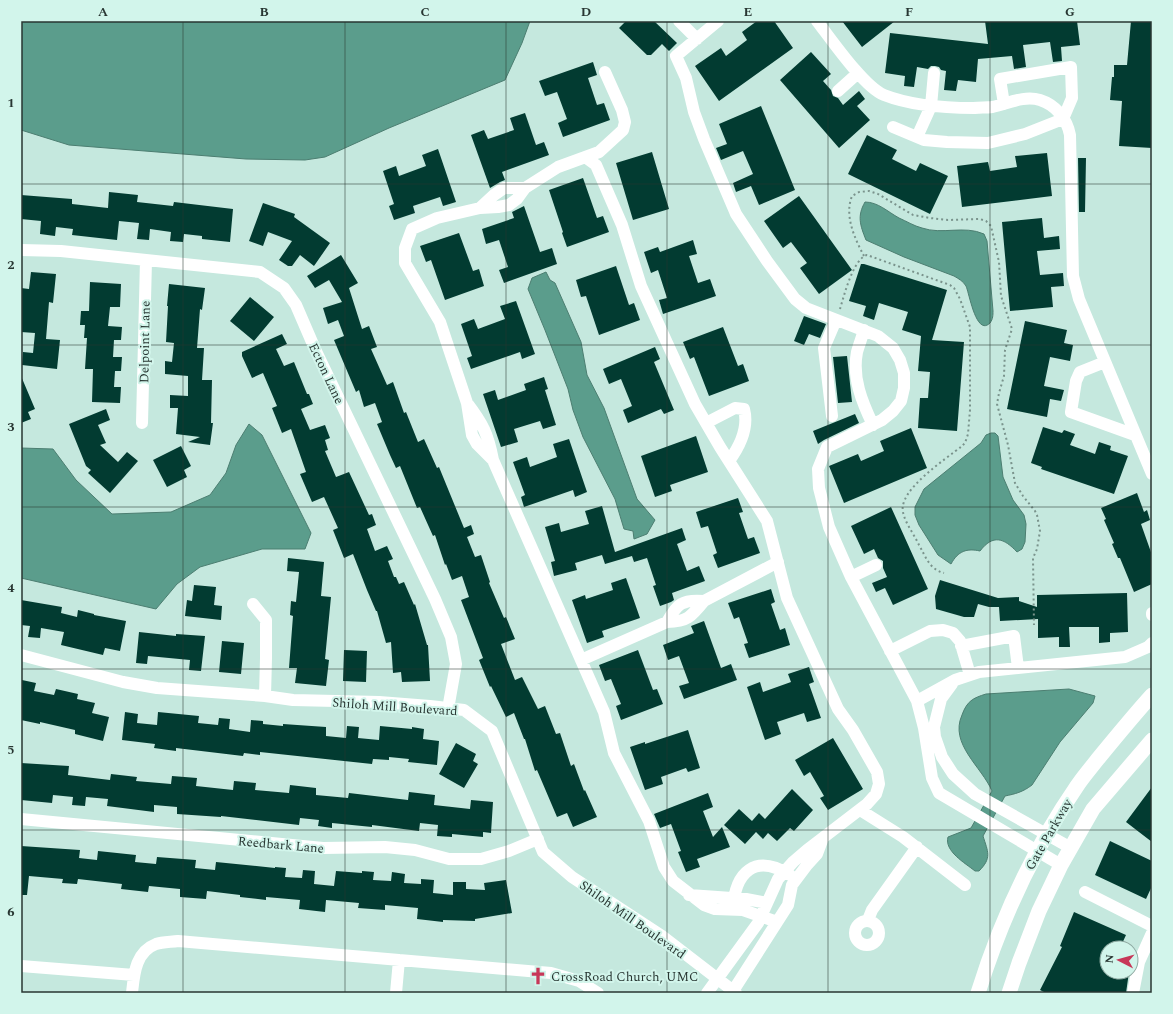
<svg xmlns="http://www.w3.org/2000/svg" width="1173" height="1014" font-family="Spectral,serif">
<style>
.water{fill:#5b9d8c;stroke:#4c7e71}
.building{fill:#023b31}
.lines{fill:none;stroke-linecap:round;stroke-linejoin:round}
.path{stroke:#7a938c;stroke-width:2;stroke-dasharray:2 3;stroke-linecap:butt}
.minor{stroke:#fff;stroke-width:12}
.major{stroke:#fff;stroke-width:15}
.grid{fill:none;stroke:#283632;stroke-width:1;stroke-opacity:0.55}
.labels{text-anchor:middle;stroke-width:4;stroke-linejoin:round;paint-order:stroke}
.street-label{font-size:13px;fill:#283632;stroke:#d2f5eb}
.poi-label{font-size:13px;fill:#283632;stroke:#d2f5eb;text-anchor:start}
.neatline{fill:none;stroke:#283632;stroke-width:1.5}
.grid-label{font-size:13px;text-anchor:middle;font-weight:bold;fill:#283632}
</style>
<rect width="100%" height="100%" fill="#c5e8de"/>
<path class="water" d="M21,21H530L522,43L505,80L389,128L325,157L305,160L246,159L69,145L21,130Z
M865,202C878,202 888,212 899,218C906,221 914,226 922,228C942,235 964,225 984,234L987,241L993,311C993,315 993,319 990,323C976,337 969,292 966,286C963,281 959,279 954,276L904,257L866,240C860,225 857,216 865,202Z
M546,272L550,280L555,283L581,342L587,375L604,408L637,499L655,520L647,534L634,539L633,531L624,529L615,499L583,437L573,410L568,389L545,330L528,289L532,278Z
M249,424L262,435L311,533L305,549H262L200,567L177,584L156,609L21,578V448L53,449L76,480L112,514L171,512L210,495L226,473L236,445Z
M991,433H995L998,436L1003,477L1013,500L1024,515L1026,524L1025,542L1022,549L1017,552C1004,538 993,534 980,551C967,548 958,551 951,564L938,555L919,525L915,515V507L924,489L981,443L986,435Z
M1069,689L1095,696L1093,703L1060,742L1032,785C1023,792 1015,794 1005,796L983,836C988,852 992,858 979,871H975C965,863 944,851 948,837L971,828L992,791C982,767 949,744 962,715C967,701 973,698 986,694Z"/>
<path class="building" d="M626,21H654L677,43L669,51L662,44L651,55H647L619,28Z
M757,21H774L793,48L719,101L695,66L721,48L726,56L747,40L742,32Z
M842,21H895L862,47Z
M985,21H1077L1080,45L1061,47L1062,61L1053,62L1050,42L1023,45L1026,67L1014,69L1012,56L978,59L976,82L958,80L956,91L944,90L946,71L941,70L939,67L935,66H931L928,69L917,67L914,87L904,86L905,76L885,73L890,33L988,44Z
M1131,21H1152V148L1119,146L1122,101L1110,100L1112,77H1114V65H1127Z
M811,52L831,74L823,81L831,90L833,96L838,98L843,105L859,91L865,99L857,106L870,120L839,148L780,80Z
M593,62L597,75L588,78L597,105L604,103L610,120L563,137L558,123L567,119L557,92L545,96L539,81Z
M761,106L795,190L759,205L751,186L736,192L733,183L753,174L743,151L721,160L716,148L727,144L719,124Z
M525,113L536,145L544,142L549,155L502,172L505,180L500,182L490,188L471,135L484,130L488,139L514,130L510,118Z
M867,135L897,150L892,159L916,171L920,163L948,176L930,214L848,174Z
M438,149L456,202L443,206L440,197L413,206L415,213L394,220L389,206L394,204L383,171L396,166L399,176L426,166L422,155Z
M652,152L669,209L633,220L616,163Z
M1047,153L1052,196L962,207L957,166L988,162L990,171L1017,167L1015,156Z
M1078,158H1086L1085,212H1079Z
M583,178L597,218L603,216L609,232L567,247L562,233L563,232L549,190Z
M109,192L138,195L137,202L173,206L174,202L233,209L230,242L202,239V236L184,234L183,242L170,241L171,232L150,229L149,240L137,239L139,223L119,221L117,240L72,235L73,229L56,227L55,236L40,234L41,221L21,219V195L72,199V204L108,208Z
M799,196L852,270L819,294L800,268L807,263L791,242L783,248L764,221Z
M263,203L295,214L294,217L330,243L314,266L300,255L292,266H288L279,260L292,241L268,232L263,246L249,241Z
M524,206L540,252L552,248L557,264L504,283L499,270L508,267L499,240L486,244L482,229L514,218L512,212Z
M1042,218L1044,238L1059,236L1060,249L1037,251L1040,275L1063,273L1064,286L1051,287L1053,307L1010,311L1002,222Z
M459,233L473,271L479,269L484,286L445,300L431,260L426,262L420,246Z
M693,240L697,254L689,256L698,283L710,279L716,296L663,314L659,300L667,298L658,270L651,273L644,252L658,247L660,252Z
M341,255L358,283L349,288L362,329L369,326L377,347L371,349L387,385L393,382L404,413L406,412L418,442L424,439L437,468L439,467L464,528L471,525L474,534L467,537L475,557L481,555L490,582L489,583L504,618L506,617L515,639L501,644L515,680L522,677L538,709L545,706L556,734L560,733L571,766L574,764L584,791L585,790L597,817L573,827L567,813L557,817L537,770L535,771L525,739H524L514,713L506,717L491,686L490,687L479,660L483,658L461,600L469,597L462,576L452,580L446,564L445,565L435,535L433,536L420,507L417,508L400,466L396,468L390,455L377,424L382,422L375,403L364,407L359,390L356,392L334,340L344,336L338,320L328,324L323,308L342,302L329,280L315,288L307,276Z
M861,264H864L947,290L932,340L964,342L957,431L918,428L920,398H928L930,372L918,371L921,336L902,330L908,312L879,303L874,320L863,316L866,306L849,301Z
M616,266L629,305L634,303L640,320L599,335L586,296L581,297L576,280Z
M31,272L56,274L53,303L49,302L46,339L60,340L57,369L22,365L23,352L33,353L35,333L21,332V288L29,289Z
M90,282L121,284L120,307H110L108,326L122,327L121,340H114L113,357H122L121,371H115L114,387H121L120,403L92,402L93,369H85L87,338H84L85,325H80L81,311H89Z
M169,284L205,288L202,310L200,309L197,348H204L202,380H212L211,423H213L210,445L188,442L200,437L176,434L178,408H170V395L188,396V376L165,374V361L172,362L174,343L166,342L168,306H167Z
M250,297L274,317L254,341L230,321Z
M516,301L535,354L522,359L520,352L471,369L467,358L472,356L461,324L474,319L478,329L505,319L500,306Z
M804,316L826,324L820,338L809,334L804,345L794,341Z
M1025,321L1067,330L1064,343L1073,345L1070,361L1050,357L1044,386L1064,390L1061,401L1050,399L1047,417L1007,409Z
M723,327L738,366L743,364L749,381L709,396L694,357L690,359L683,342Z
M282,334L287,344L276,349L284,366L294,362L307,394H309L313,404L301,409L310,430L325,425L330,438L325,440L328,450L325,451L336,477L349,472L369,515L372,514L376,525L367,529L375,551L387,546L393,559L388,561L394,577H396L399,584L404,582L414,605L415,604L427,645H428L430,681L402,682L401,672L393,673L391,642L386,643L377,611H376L367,590L353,554L344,558L333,530L338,528L324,497L312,502L300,474L306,472L291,429L282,433L272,408L277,406L263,373L252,378L242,356V352Z
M655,347L660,359L654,362L674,410L664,414L661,409L628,423L623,410L632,406L621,379L609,384L603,369Z
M847,356L852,402L838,403L833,357Z
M21,376L35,409L28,412L31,419L21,423Z
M544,377L548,389L545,390L556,425L543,429L540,421L514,429L518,442L501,447L483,394L495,390L498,400L526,390L524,384Z
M106,409L110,420L98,425L106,443L100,445L118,462L127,452L138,461L110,493L88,473L91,470L86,466L69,424Z
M855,414L859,423L824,440L818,444L813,431Z
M1043,427L1062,433L1064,430L1075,434L1070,445L1095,454L1099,442L1111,446L1110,450L1128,456L1114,494L1041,469L1042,467L1031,463Z
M911,428L927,468L844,503L829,466L858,454L861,461L884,451L880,441Z
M696,436L708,472L670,485L672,491L655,497L641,456Z
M569,439L587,492L575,497L573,490L524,507L521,497L525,495L513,462L527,457L530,467L557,457L553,444Z
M181,446L191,466L184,470L187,477L167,487L153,460Z
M1137,493L1144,512L1147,510L1150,520L1141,524L1152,555V584L1134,592L1120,558H1118L1112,544L1114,543L1104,520L1106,519L1101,508Z
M738,498L743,512L739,513L748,539L754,537L760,553L718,568L713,555L717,553L708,526L701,528L696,512Z
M602,506L615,552L682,528L686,540L677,544L687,571L699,566L705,581L672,593L674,600L671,602L660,606L653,586L656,585L647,558L634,562L632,556L605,564L602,555L575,563L577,570L554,576L551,562L555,561L545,527L559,523L561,532L589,524L585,511Z
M891,507L928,589L893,605L885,588L876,592L872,583L887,577L883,568V561L878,558L874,549L864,554L851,526Z
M288,558L324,562L321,596L331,597L325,659L329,660L326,686L295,683L297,668H289L293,616L290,615L291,601L296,602L299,572L287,571Z
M626,578L640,618L602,631L604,637L587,643L572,600L585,595L586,599L613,590L611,583Z
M940,580L998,598L1019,597V601L1037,607V595L1127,593L1128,632L1110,633V642L1099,643V627H1069L1070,647H1059V637L1038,638V619L1000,621L999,607H989L978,604L974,617H964L936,609L935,596Z
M194,585L216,587L214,605L222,606L221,620L185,616L187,600L192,601Z
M771,589L775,602L771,604L780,630L785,628L790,645L749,658L744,644L748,643L739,617L734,619L728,603Z
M21,600L62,607L61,613L77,617L78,610L94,614V615L126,621L120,651L105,648L103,655L61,645L64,632L41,628L40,638L28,637L30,626L21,625Z
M704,621L721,668L731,664L737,680L684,699L679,686L689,683L679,656L668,660L663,645L694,633L691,626Z
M139,632L176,636V634L205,636L201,671L189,670L190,660L148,656L147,664L136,663Z
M222,641L244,643L241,674L219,672Z
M344,650L367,651L366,682L343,681Z
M638,650L653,690L657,689L663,704L621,720L616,706L621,704L611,679L605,681L599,665Z
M809,667L814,682L809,684L821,718L807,722L804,713L777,722L781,734L765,740L747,687L760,682L763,692L791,682L788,674Z
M22,680L36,683L34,691L54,695L56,689L78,694L77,699L95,703L92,713L109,717L103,741L75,734V730L40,722V724L21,720V685Z
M125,712L138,714L137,723L157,725L158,712L199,716L198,723L218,725L219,718L230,719L229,729L250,732L251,720L263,721V724L283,726V724L326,727V736L346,738L347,726L359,727L358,738L379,740L380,726L412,729V727L424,729L423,739L439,741L437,765L408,762L409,759L389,757V760L373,759L372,764L260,752V755L244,753L243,756L176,748V751L154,748L155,744L122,740Z
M688,730L700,768L688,772L686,768L661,777L663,784L645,790L630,747L645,742V744Z
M833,738L863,789L828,810L820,798L824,796L810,772L804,776L795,760Z
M456,743L476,754L473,761L478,764L464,788L439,774Z
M21,763L69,766L68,775L110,780L111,774L137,777L136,781L171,784L172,776L197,778L196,786L233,790L234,781L256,783L255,790L289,793L290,785L316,788V795L348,798L349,793L408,800L409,792L435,795L434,805L470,809L471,800L493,802L491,833L483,832V837L452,834V837L437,836L438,825L420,823L419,831L372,825V827L332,823V828L318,826L319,820L300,818L299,825L221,816V817L177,814V807L154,805V812L107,806L108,799L86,797L85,806L72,805L73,797L53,795L52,803L21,800Z
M1152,787V842L1126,822Z
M792,789L813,810L794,831L790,828L777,841L768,833L763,839L756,832L745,844L724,825L739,809L752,821L759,813L765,819Z
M708,793L713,807L703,811L713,837L722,827L730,847L697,859L700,867L686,872L678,852L681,851L671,824L660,828L654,814Z
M1110,841L1152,861V886L1146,899L1095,875Z
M21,846L80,850L79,858L97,860L98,851L136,855L135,862L156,864L157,857L196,860L195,868L215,870L216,862L275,868V867L286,868L285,877L302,878L303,870L315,871L314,884L334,886L336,871L362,873V871L374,872L373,880L391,881L392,872L405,874L404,883L421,884V879L434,880L433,893L453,895V882H466V889L485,890L484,883L506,880L512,913L475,919V921L443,920V922L417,919L418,908L385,905V910L358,908L359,903L326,900L325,912L299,909L300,900L266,897V900L240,897V895L207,891L206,899L180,897V889L149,886L148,892L121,889L122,884L78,879L77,884L62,883L63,879L29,876L27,895H21Z
M1074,912L1126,935L1120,948H1107V972H1129L1126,993H1046L1040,990L1062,947L1060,946Z"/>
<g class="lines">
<path class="path" d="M864,256C855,239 844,216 852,196L859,192L869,191L878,194L913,215L930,218L948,220L980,219L986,221L991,226L999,262L1001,296L1012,329L1005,350L1004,376L999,393L997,404L1008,445L1015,483L1023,496L1035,511L1037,515L1040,531L1037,549L1033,558L1034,625
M840,309C844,296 853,259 867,255L950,285L954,288L960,299L970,327V410L968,434L965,443L962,446C946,459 898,490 903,512C905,523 914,534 919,545C926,557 929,569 944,573"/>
<path class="minor" d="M679,21L697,39
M718,21L676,56L686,78L694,112L704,139L736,214L767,261L795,299L806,308L878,336L893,348L900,360L904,373V388L901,401L893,411L882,420L827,447L818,469L819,488L829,527L851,577L917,701L924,728L932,778L939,793L1061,865
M817,21C831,39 864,87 884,95C912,106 944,108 974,108C980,107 986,108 992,107C1007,104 1024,95 1040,100C1056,105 1067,119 1070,135L1073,276L1079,299L1152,474
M838,91L858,73
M893,127L924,140L947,142L988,143L1025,134L1063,119L1072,98L1071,67L1000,79L1004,104
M917,137L931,106L934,73
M585,157L596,165L622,225L641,286L695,404L720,447L767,521L787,598L838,709L853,730L877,772L879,784L876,794L867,804L807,850L793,862L778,879L758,923L707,993
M480,208L494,195L504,188H525
M21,250L61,251L260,272L284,288L296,305L315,349L435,599L451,637L456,664L448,709
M864,330C862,337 859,345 857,352C852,378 862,402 873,425
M1105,362L1080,372L1076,381L1071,412L1135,435
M467,403C483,424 488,434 493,460L604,712L614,753L649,821L664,867L673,881L704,905L715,909L743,910L777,922
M832,416L824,348L836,320
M142,423L146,260
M706,423L735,408L744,409C749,428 740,446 729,461
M493,460L477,444L472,435L467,403L440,322L405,263V248L412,229L437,218L480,208L498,207L509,205L517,199L525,188L558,167L599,152L623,130L625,122L622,110L605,72
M851,577L876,565
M253,604L266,620V658L265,696
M1152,613V615
M667,622C677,604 682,599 704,601
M961,646L1014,636L1018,668
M890,651L930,631L943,630L953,633L960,641L970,675
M21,655L123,682L157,688L265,696L293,700L379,702L430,706L464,710L492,731L543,852L572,877L662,936L736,993
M581,660L667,622C687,622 691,617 704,601L778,562
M952,684L941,699L934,727L935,737L942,757L953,774L975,794L1071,848
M917,701L955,680L979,672L1125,657L1148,647L1152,643
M860,810L903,837L965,885
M21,819L323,848L385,847L415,850L449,859H481L509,851L538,839
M1085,892L1152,926
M689,895L746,899L767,903
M733,909C735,872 755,853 790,875
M868,920L872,910L917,847
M855 933a12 12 0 1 1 24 0a12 12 0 1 1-24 0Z
M21,966L134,975
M733,991L788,905L792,885L807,865L817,854L823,838
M132,993C134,975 135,952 156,944C162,942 171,942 178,941L551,973L579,981L598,993
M396,993L399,960
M1133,993L1139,962L1152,933"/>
<path class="major" d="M978,993C1001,919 1033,850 1077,786C1083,777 1090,769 1097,760C1115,738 1133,716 1152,695
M1009,993L1019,963L1039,911L1061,865L1093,809L1152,740"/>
</g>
<path class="grid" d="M183,21V993M345,21V993M506,21V993M667,21V993M828,21V993M990,21V993M21,184H1152M21,345H1152M21,507H1152M21,669H1152M21,830H1152"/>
<defs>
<g id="church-bare" transform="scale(1.38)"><path d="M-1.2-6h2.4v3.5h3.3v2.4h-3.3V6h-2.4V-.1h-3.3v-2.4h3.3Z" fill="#c73758" stroke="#d2f5eb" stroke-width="2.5" paint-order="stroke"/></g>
</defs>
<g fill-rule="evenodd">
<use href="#church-bare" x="538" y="976"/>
</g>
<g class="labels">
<g class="street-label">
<text transform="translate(144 342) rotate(-89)" y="5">Delpoint Lane</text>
<text transform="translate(327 373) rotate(65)" y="5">Ecton Lane</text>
<text transform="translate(395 706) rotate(4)" y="5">Shiloh Mill Boulevard</text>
<text transform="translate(1048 834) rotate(-60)" y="5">Gate Parkway</text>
<text transform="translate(281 844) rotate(5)" y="5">Reedbark Lane</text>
<text transform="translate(633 919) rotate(35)" y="5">Shiloh Mill Boulevard</text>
</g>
<g class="poi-label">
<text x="551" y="981">CrossRoad Church, UMC</text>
</g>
</g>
<rect width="1173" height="1014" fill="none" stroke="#d2f5eb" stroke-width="44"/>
<g transform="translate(1119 960) rotate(276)"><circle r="19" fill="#d2f5eb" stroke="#8ea9a1"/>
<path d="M0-3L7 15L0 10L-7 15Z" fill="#c73758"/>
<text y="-6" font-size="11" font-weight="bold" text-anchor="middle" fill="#283632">N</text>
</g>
<rect x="22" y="22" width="1129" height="970" class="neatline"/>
<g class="grid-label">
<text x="103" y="16">A</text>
<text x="264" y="16">B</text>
<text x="425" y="16">C</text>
<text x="586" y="16">D</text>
<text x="748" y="16">E</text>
<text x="909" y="16">F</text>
<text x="1070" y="16">G</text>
<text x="11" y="107">1</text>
<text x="11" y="269">2</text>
<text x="11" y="431">3</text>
<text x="11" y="592">4</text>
<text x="11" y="754">5</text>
<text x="11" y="916">6</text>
</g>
</svg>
